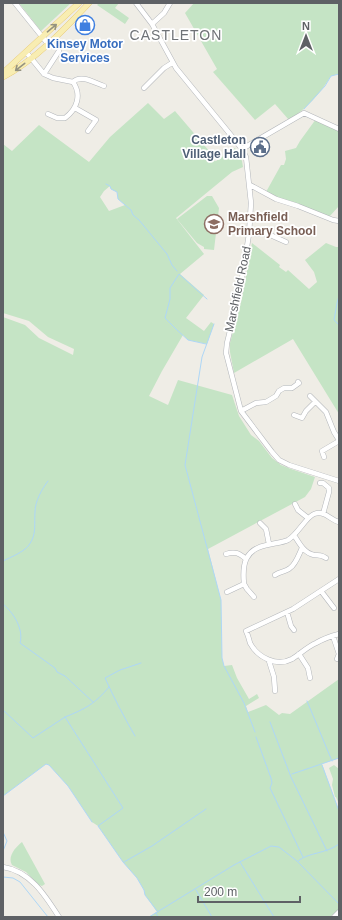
<svg xmlns="http://www.w3.org/2000/svg" width="342" height="920" font-family="Helvetica,sans-serif">
<style>
.green{fill:#c5e4c5;fill-rule:evenodd}
.lines{fill:none;stroke-linecap:round;stroke-linejoin:round}
.stream{stroke:#aed7f7;stroke-width:1}
.minor-casing{stroke:#b3b6ba;stroke-width:5.5}
.major-casing{stroke:#e5c269;stroke-width:6}
.minor{stroke:#fff;stroke-width:4.5}
.major{stroke:#f8edb2;stroke-width:5.5}
.oneway{stroke:#949280}
.labels{text-anchor:middle;stroke-width:3.5;stroke-linejoin:round;paint-order:stroke}
.shop-label{font-size:12px;font-weight:bold;fill:#366cbe;stroke:#fff}
.service-label{font-size:12px;font-weight:bold;fill:#4e5e75;stroke:#fff;text-anchor:end}
.education-label{font-size:12px;font-weight:bold;fill:#785e54;stroke:#fff;text-anchor:start}
.street-label{font-size:12px;fill:#5e6165;stroke:#fff}
.quarter-label{font-size:14px;letter-spacing:1px;fill:#6f7377;stroke:#fff}
</style>
<rect width="100%" height="100%" fill="#efede6"/>
<path class="green" d="M19,3H71L41,31Z
M99,3H119L115,8L129,18L125,24L97,5Z
M194,3H339V74L331,76C320,94 306,109 289,120L275,104L255,120L213,72L217,69L185,13Z
M148,103L164,119L175,111L216,159L214,161H216L235,148L242,161L243,167L232,172L176,218L204,254L180,274L204,295L186,318L204,331L211,322L214,324L207,344L188,340L183,335L162,371L149,396L168,405L178,380L232,395L239,416L251,435L259,441L272,458L281,465L291,469L315,477L311,489L305,497L208,549L221,600L222,658L224,666L232,665L237,678L249,699L257,694L259,698L246,706L248,712L266,705L279,715L282,713L290,714L339,679V758L322,764L339,811V909L330,917H149L157,912L145,895L144,890L137,878L123,862L98,826L92,822L68,786L49,765L46,764L3,796V317L25,325L39,338L73,355L74,349L48,337L29,321L3,313V144L12,151L39,125L89,162L110,137ZM110,186L111,189L117,192L118,199L125,205L109,211L100,197L104,191Z
M316,119L339,130V206L329,217L283,201L266,192L281,165H284L286,159L285,151L296,148L300,141Z
M207,196H212L219,208L214,250L204,249V247L197,243L177,219Z
M252,243L280,265L279,267L286,272L288,270L309,289L317,282L314,272L305,260L326,243L336,247H339V414L293,339L234,373L230,352V343L242,298Z
M334,765L339,769V804L336,797H335L332,785L333,779L329,768Z
M22,842L45,884L42,886L39,885L26,872L12,865C7,856 16,847 22,842Z"/>
<g class="lines">
<path class="stream" d="M304,109L325,86L331,76L339,74
M106,184L110,186L111,189L117,192L118,199L131,210L133,215L139,220L167,254L172,265L177,271
M339,296L337,303L334,320L339,325
M214,324L202,357L185,465L221,600L222,658L224,666L244,703L255,732
M206,344L188,340L177,330L165,318L170,299V288L179,274L207,299
M3,561C11,557 24,552 29,545C37,534 34,524 35,512C35,501 42,489 48,481
M3,604C13,612 24,629 20,643L55,668L57,672L65,676L93,702
M307,701L332,761
M3,710L33,738L65,717L123,808L98,826L123,862L137,878L144,890L145,895L158,912
M65,717C85,709 95,704 109,687
M270,722L291,777L327,851
M135,736C124,717 114,698 105,678L120,670L141,663
M256,737L271,778L272,783L270,788L303,857
M322,765L339,811
M292,774L339,758
M3,796L46,764L49,765L68,786L92,822
M3,832L7,841L3,851
M298,861C309,852 326,854 339,844
M124,862L152,846L206,809
M240,862L274,917
M3,877L13,878L20,882L48,917
M196,890L212,917
M156,913L158,917
M149,917L234,865L271,846L279,847L297,861L339,904"/>
<g class="minor-casing">
<path id="minor" d="M15,3L48,44
M136,3L152,24L176,68L230,134L242,149L246,157L251,203L249,234L240,291L227,343L226,353L241,411L272,452L279,460L289,465L339,481
M152,24L164,13L170,3
M26,52L44,74L53,78L73,82C81,74 95,83 104,86
M44,74L59,51
M144,88L164,68L172,63
M75,108L96,120L88,131
M48,114L57,118H65C77,109 82,95 73,82
M242,149L304,113L339,129
M250,185L276,199L298,206L333,220L339,221
M249,234H268L286,242
M310,396L326,412L334,432L339,440
M241,411L256,403L266,402L276,396L279,391L284,388H292L299,383L298,382
M294,415L302,418L306,411L315,402
M324,457L322,451L339,441
M320,483H323L329,488V492L323,514
M295,504L298,510L308,518
M260,523L266,529L269,544
M294,535C299,543 304,553 314,555C319,555 322,555 326,558
M226,554C235,551 239,553 246,559
M275,575C280,571 286,572 290,568C296,564 299,554 302,548
M339,579L293,609L246,631C248,635 249,639 250,643C258,658 277,667 292,659C300,654 307,647 316,643C323,639 331,636 339,634
M244,584L247,589L254,597
M321,591L334,608
M227,592L244,584C242,564 245,549 267,545C274,543 282,543 288,540C298,534 306,517 314,514C325,510 330,520 339,522
M287,612L291,626L294,630
M333,636L339,654L337,659
M299,654L308,668L310,678
M269,661L274,677L275,691
M3,867C30,871 45,895 59,917
M334,917L339,912"/>
</g>
<g class="major-casing">
<path id="major" d="M3,73L79,3
M3,77C34,61 65,29 89,3"/>
</g>
<use href="#minor" class="minor"/>
<use href="#major" class="major"/>
</g>
<defs><path id="oneway-shaft" d="M-6 0H5M1.5-3L5.5 0L1.5 3" fill="none" stroke-width="1.6" stroke-linecap="round" stroke-linejoin="round"/></defs>
<g class="oneway">
<use href="#oneway-shaft" transform="translate(52 28) rotate(-40)"/>
<use href="#oneway-shaft" transform="translate(20 67) rotate(142)"/>
</g>
<defs>
<g id="shop-ring" transform="scale(1)"><circle r="9.5" fill="#fff" stroke="#3f7fe0" stroke-width="1.5"/><path d="M-5-2.5h2.3a2.7 3.5 0 0 1 5.4 0H5L5.5 6h-11ZM-1.5-2.5h3a1.5 2.3 0 0 0-3 0Z" fill="#3f7fe0"/></g>
<g id="civic-ring" transform="scale(1)"><circle r="9.5" fill="#fff" stroke="#5c6f8a" stroke-width="1.5"/><path d="M-.6-6.5H3V-4.5H.6V-3L4-1V1h2V6H-6V1h2V-1L-.6-3ZM-1.2 2.5V6h2.4V2.5Z" fill="#5c6f8a"/></g>
<g id="school-ring" transform="scale(1)"><circle r="9.5" fill="#fff" stroke="#8d6e63" stroke-width="1.5"/><path d="M0-5L7-2L0 1L-7-2ZM-4 1L0 2.5L4 1V4Q0 6-4 4Z" fill="#8d6e63"/></g>
</defs>
<g fill-rule="evenodd">
<use href="#shop-ring" x="85" y="25"/>
<use href="#civic-ring" x="260" y="147"/>
<use href="#school-ring" x="214" y="224"/>
</g>
<g class="labels">
<g class="shop-label">
<text x="85" y="48">Kinsey Motor<tspan x="85" dy="14">Services</tspan></text>
</g>
<g class="service-label">
<text x="246" y="144">Castleton<tspan x="246" dy="14">Village Hall</tspan></text>
</g>
<g class="education-label">
<text x="228" y="221">Marshfield<tspan x="228" dy="14">Primary School</tspan></text>
</g>
<g class="street-label">
<text transform="translate(238 289) rotate(-78)" y="4">Marshfield Road</text>
</g>
<g class="quarter-label">
<text x="176" y="40">CASTLETON</text>
</g>
</g>
<rect width="342" height="920" fill="none" stroke="#5e6165" stroke-width="8"/>
<g transform="translate(306 36)" stroke="#ffffff" stroke-width="3" paint-order="stroke">
<path d="M0-3L7 15L0 10L-7 15Z" fill="#5e6165"/>
<text y="-6" font-size="11" font-weight="bold" text-anchor="middle" fill="#5e6165">N</text>
</g>
<path d="M198 896v6h102v-6" fill="none" stroke="#5e6165" stroke-width="2"/>
<text x="204" y="896" font-size="12" fill="#5e6165" stroke="#ffffff" stroke-width="3" paint-order="stroke">200 m</text>
</svg>
